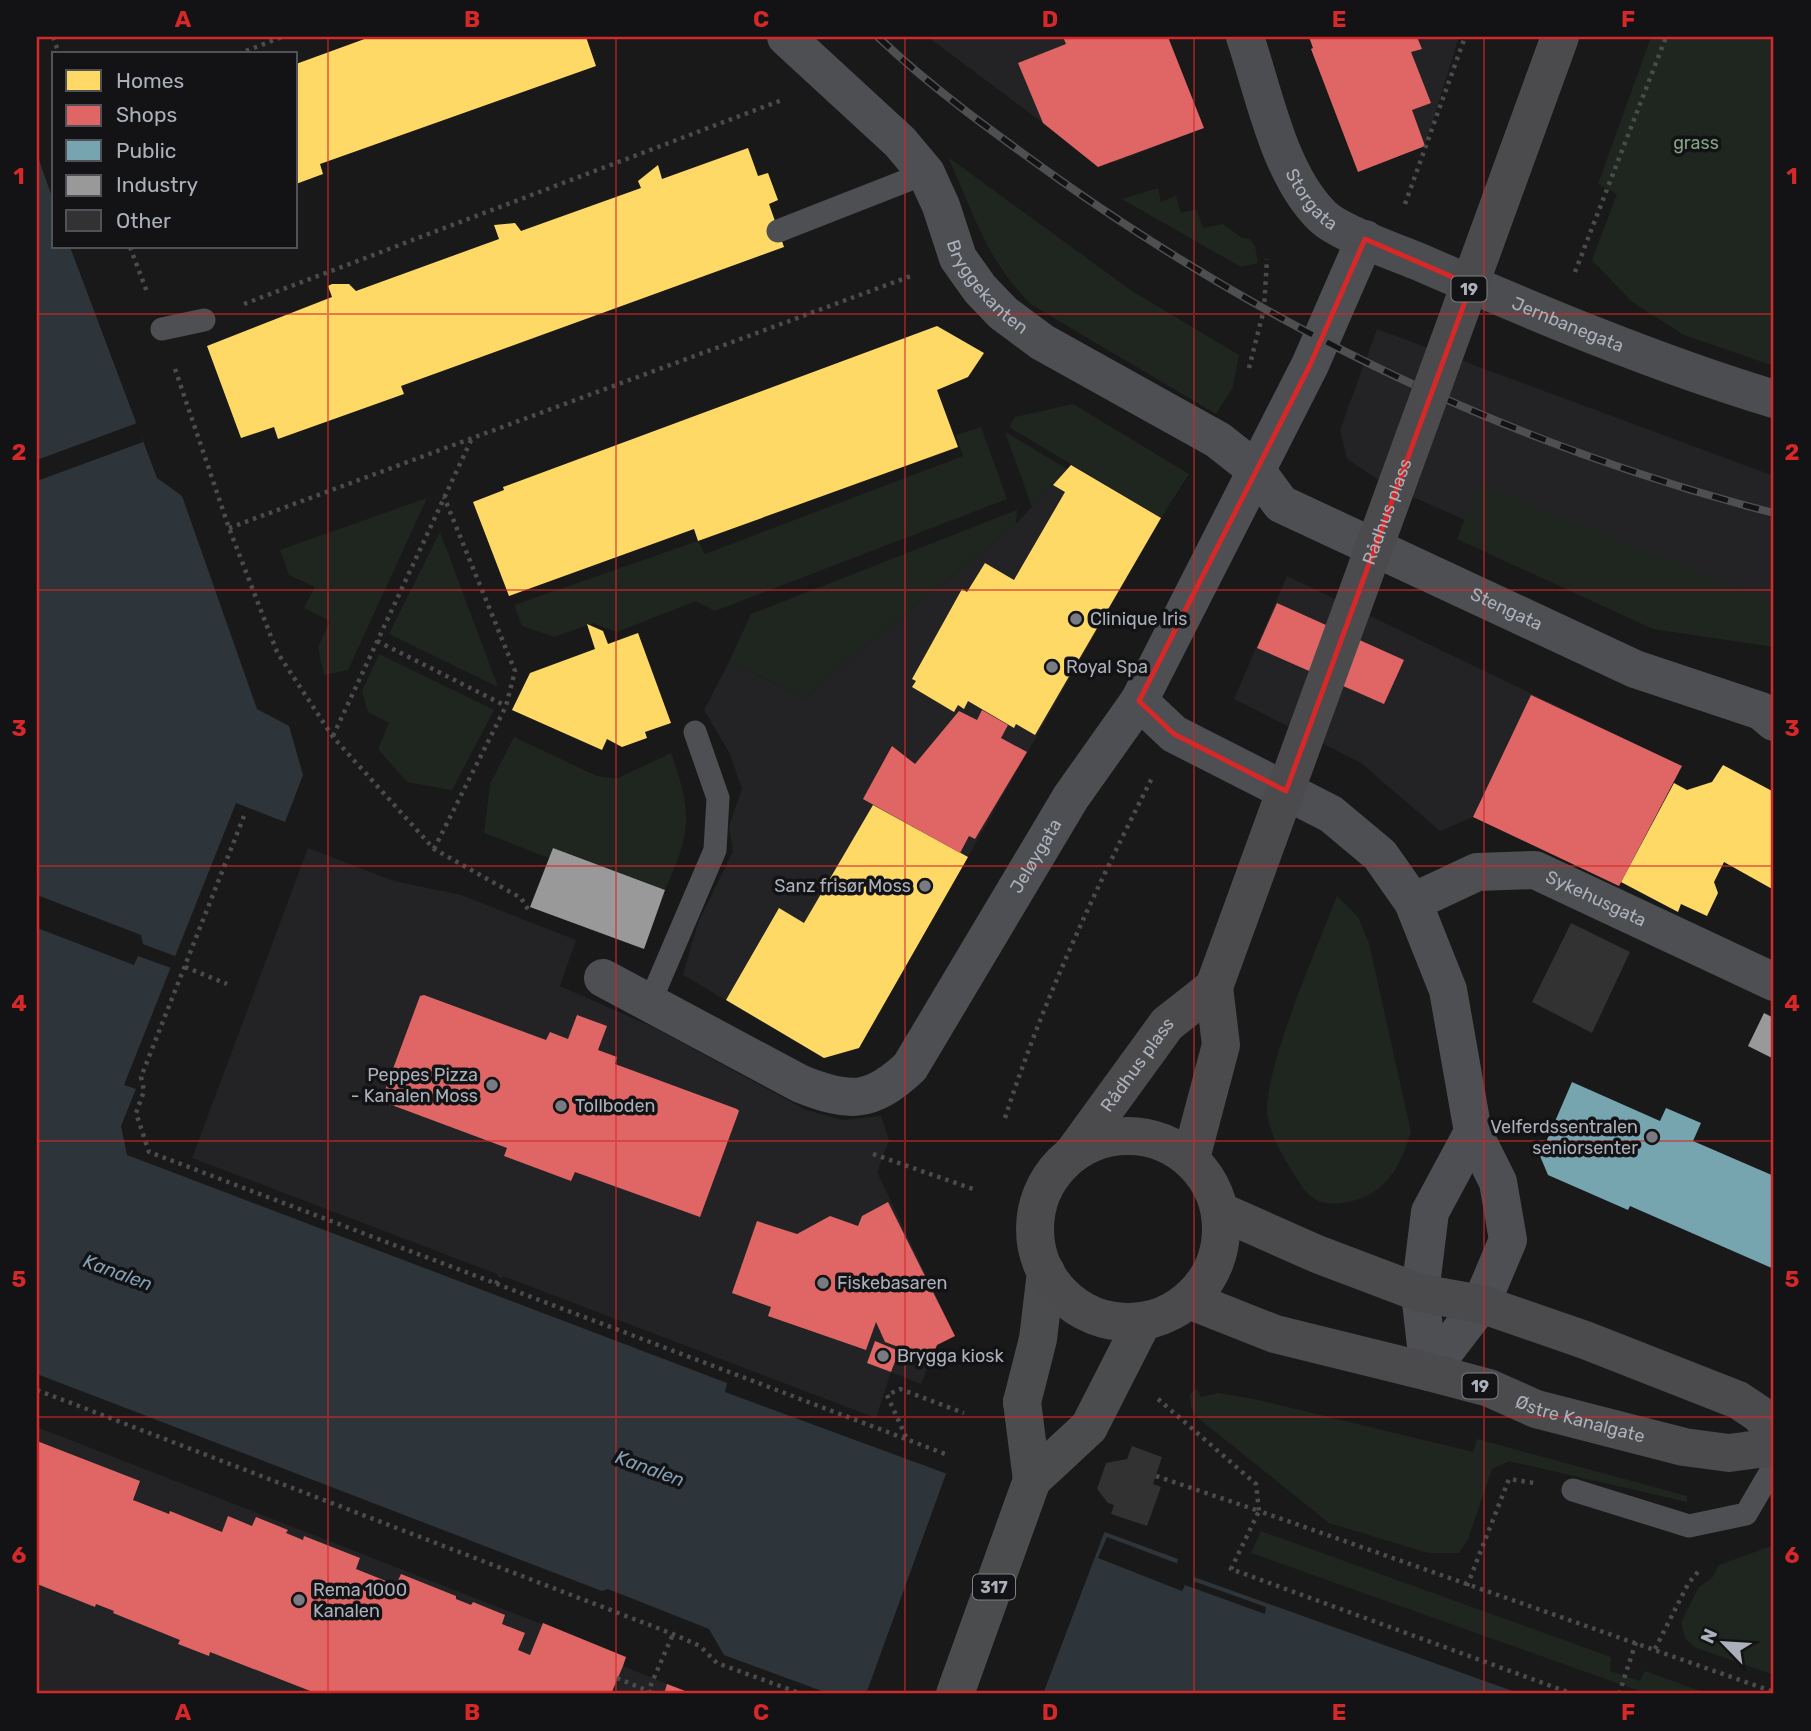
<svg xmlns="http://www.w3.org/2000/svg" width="1811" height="1731" font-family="Rubik,sans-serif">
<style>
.built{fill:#232325}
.green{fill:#1f2620}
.water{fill:#2d353b}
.pier{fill:#191919}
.homes{fill:#ffd966}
.shops{fill:#e06666}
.public{fill:#76a5af}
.industry{fill:#999}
.building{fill:#323233}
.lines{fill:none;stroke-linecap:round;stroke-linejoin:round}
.path{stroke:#494b4d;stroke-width:4.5;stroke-dasharray:3.5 5;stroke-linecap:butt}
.lane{stroke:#4d4f52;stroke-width:23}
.street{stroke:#4d4f52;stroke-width:38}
.secondary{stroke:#4c4d50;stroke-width:38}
.primary{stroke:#4b4c4e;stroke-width:38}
.highway{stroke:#4b4b4e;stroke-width:38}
.rail-casing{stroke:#4e4f51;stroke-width:8}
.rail{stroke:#131315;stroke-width:5;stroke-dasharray:16;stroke-linecap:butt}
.path-bridge{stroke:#494b4d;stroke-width:4.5;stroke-dasharray:3.5 5;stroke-linecap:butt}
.primary-bridge{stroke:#4b4c4e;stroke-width:38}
.highway-bridge{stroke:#4b4b4e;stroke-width:38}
.marked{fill:none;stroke:#d62828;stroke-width:5;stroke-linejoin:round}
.grid{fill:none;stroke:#d62828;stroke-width:2;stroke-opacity:0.55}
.poi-dot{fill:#787b82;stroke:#131315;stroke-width:2.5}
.labels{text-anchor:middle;stroke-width:7;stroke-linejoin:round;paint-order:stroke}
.shield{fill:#131315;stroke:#7d8188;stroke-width:2}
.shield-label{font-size:16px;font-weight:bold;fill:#abb0ba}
.park-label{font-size:18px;fill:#83a483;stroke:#131315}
.street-label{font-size:18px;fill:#abb0ba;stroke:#131315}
.poi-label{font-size:18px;fill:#abb0ba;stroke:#131315;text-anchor:start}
.water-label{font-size:19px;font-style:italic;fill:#849fb3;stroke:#131315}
.neatline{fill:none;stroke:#d62828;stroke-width:2.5}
.grid-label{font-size:23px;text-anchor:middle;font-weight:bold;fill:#d62828}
</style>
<rect width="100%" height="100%" fill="#191919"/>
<path class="built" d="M928,37H1168L1204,128L1116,162L1043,123Z
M1309,37H1459L1425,146L1358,172L1311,49L1313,48Z
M1377,329L1774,476V634L1499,535L1388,486L1347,459L1340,430Z
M1071,465L1161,518L859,1048L824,1058L683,975L698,923L733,851L729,826L742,789L730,754L704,710L729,662L807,698L837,669L1016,524Z
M1287,576L1682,766L1619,886L1473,817L1440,831L1361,763L1234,699Z
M308,848L394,881L461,895L576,940L560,986L655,1028L806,1110L843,1120L881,1116L889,1140L877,1172L955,1336L937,1345L921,1384L891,1372L876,1418L192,1158Z
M37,1427L626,1657L623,1666L692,1694H37Z"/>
<path class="green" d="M1651,37H1774V366L1684,335L1631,301L1592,260L1617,194L1598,184Z
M948,157L1132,291L1239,355L1233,387L1216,414L1032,305C987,262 973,212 948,157Z
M1158,188L1161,202L1176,196L1181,213L1196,209L1203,228L1223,224L1242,238L1250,239L1255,246L1258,263L1241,267L1122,199Z
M1073,404L1189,474L1161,518L1009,427L1015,417Z
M981,427L1007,499L715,611L696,601L617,632L593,623L554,637L522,626L514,605L698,541L705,554L963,456L956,435Z
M1005,432L1067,469L1032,507Z
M1479,484L1774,602V647L1653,629L1457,539Z
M427,498L348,670L324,675L318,647L330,621L304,608L315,587L289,575L280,550Z
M1017,510L1016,524L837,669L807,698L729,662L751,614Z
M440,532L498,687L389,634Z
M379,654L494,710L452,790L407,782L378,749L389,723L368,712L362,691Z
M514,737L597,776L616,779L671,753C692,812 692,831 665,890L553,848L549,858L484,833L490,784Z
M1337,896L1358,917L1369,943L1411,1132C1400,1169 1384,1197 1343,1203C1331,1205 1317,1203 1308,1194C1300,1186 1294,1173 1287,1163C1280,1150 1271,1134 1268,1119C1259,1078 1320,941 1337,896Z
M1197,1389L1201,1397L1218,1393L1254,1399L1473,1452L1477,1439L1687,1496V1502L1509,1461L1492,1469L1468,1539L1459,1553H1428L1329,1523L1198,1418L1191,1407L1190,1394Z
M1261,1531L1611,1657L1610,1671L1640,1681L1645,1671L1709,1694H1648L1251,1553Z
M1774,1545V1675L1694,1647L1685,1638L1681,1622L1699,1587L1712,1578L1719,1565Z"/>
<path class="water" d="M37,154L54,203V247H70L157,478L182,496L257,709L289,726L303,775L285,822L236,803L124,1085L136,1089L121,1126L127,1155L727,1383L725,1392L1178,1559L1177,1564L1197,1571L1194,1577L1521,1694H830L724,1655L709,1629L608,1589L602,1591L37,1374Z"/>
<path class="pier" d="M137,423L143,442L37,481V460Z
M37,895L141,935L143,944L175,956L171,968L138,956L134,965L37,928Z
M947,1471L1106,1528L1043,1694H866Z
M1107,1537L1197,1571L1193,1581L1266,1607L1265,1614L1185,1585L1182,1591L1098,1558Z"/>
<path class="homes" d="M370,37H586L596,66L320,164L323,174L296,184V64Z
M748,148L758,176L768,173L778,200L769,204L784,247L401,386L404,394L278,439L274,427L241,438L207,346L332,297L328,286L332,284H349L356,291L499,239L494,225L515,223L521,231L641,188L638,181L658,165L662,179Z
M937,326L984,353L968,377L937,390L958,447L698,541L694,529L509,596L473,502L504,490L503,487Z
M1071,465L1161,518L1035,735L1016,724L1014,728L968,701L964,709L958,705L954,712L912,687L916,681L912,679L962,589L967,592L985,563L1014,580L1065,492L1053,485Z
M587,624L603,631L608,644L638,633L671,723L645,732L647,738L622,747L607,739L602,750L512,710L530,673L595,649Z
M1723,765L1774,792V890L1724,862L1714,882L1718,893L1707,916L1681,904L1678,912L1621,882L1674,783L1687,790L1712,782Z
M873,805L968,857L859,1048L824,1058L726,1000L779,908L804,923Z"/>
<path class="shops" d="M1063,37H1168L1204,128L1098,167L1043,123L1018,63L1066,44Z
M1309,37H1417L1422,49L1411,52L1431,103L1412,110L1425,146L1358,172L1311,49L1313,48Z
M1277,603L1404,660L1384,704L1257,648Z
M1531,695L1682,766L1619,886L1473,817Z
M982,710L1008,725L1001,738L1027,752L975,839L969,836L960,853L863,799L892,746L915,764L959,711L977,720Z
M424,995L546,1040L550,1032L568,1039L577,1015L607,1026L598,1050L617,1057L615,1064L737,1109L739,1111L700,1217L575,1172L571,1181L504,1156L507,1148L381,1101L420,996Z
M888,1202L955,1336L937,1345L931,1359L885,1342L876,1322L866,1350L768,1316L771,1307L732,1293L757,1221L797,1234L830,1216L858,1226L862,1216Z
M875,1341L899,1351L891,1372L867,1363Z
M37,1441L140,1481L133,1500L169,1514L170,1511L222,1532L228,1516L252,1526L256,1517L288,1530L286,1533L303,1540L304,1536L360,1558L356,1569L396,1585L401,1574L456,1596V1599L471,1605L473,1602L505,1615L502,1624L525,1633L518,1650L530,1655L543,1623L626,1657L623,1666L611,1694H318L210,1652L209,1656L178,1644L180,1640L113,1613L114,1611L96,1604L95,1607L37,1584Z
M667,1684L693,1694H664Z"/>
<path class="public" d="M1572,1082L1660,1121L1666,1108L1701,1123L1693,1141L1774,1176V1269L1630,1206L1628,1210L1548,1175L1540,1156Z"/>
<path class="industry" d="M553,848L665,890L644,949L530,907Z
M1764,1013L1774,1018V1059L1748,1046Z"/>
<path class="building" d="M1571,923L1630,952L1592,1033L1532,1002Z
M1132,1446L1162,1457L1153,1484L1161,1487L1147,1526L1111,1514L1114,1505L1108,1503L1097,1489L1106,1463L1127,1459Z"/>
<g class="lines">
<path class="path" d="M53,37L59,54
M238,54L282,37
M1405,204L1465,37
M130,247L147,292
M1575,272L1666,37
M244,304L782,100
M1249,368L1264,309L1267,259
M175,369L229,528L277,652L333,737L434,849L521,898L529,911
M229,528L911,276
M377,641L506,706
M333,736L473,436
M244,816L141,1077L144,1091L136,1113L149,1152L948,1455
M434,849L506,706L515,671L444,497
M185,967L227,984
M1005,1118C1043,1000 1096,888 1152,778
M873,1154L973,1189
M496,1284L500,1276
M37,1390L673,1634L700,1646L717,1663L802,1694
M1158,1399L1256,1484L1259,1511L1774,1692
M906,1437L887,1395L900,1389L964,1413
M1156,1476L1259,1511L1231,1569L1573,1694
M1467,1586L1509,1479L1534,1483
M1655,1649L1688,1584L1701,1568
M647,1694L673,1634
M1619,1694L1636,1642"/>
<path class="lane" d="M778,231L926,173
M162,329L204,320
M650,1002L715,850L718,798L695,732
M1573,1490L1689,1526L1746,1514L1774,1466"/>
<g class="street">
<path id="s1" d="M786,37L900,142L926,173L941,206L958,258L980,289L1003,313L1042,342L1218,440L1256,470L1281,504L1635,669L1761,711L1774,722"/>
<path d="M1139,701L1174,734L1331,814L1380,855L1413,902L1448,990L1473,1132L1498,1182L1508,1240L1481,1304L1429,1372"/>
<path id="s2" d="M1413,902L1477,872L1535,870L1774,982"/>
<path id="s3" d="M603,978L801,1084C849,1103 871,1104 910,1067L1071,797L1139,701L1310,365L1365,239"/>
<path d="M1429,1372L1420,1293L1430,1212L1473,1132"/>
</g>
<path class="secondary" id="s4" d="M1245,37C1264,93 1279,174 1322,216C1339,233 1393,251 1417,261C1534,312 1652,362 1774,399"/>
<path class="primary" d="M1022,1402L1038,1339L1046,1272
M1089,1427L1143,1321
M955,1694L1032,1480"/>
<g class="highway">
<circle cx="1128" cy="1229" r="93"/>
<path id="s5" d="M1074,1152L1167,1024L1214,987"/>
<path d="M1191,1158L1221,1045L1214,987"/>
<path d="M1220,1211L1317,1254L1420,1293L1481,1304L1585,1340L1738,1400L1759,1414L1774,1431"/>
<path id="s6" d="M1189,1300L1275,1334L1429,1372L1489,1388L1536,1409L1684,1447L1729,1453L1774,1447"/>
</g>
<g class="rail-casing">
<path id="rail" d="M878,37C934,90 997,135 1060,180C1277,333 1517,447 1774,513"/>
</g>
<use href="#rail" class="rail"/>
<path class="path-bridge" d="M617,1678L655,1694"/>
<path class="primary-bridge" d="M1022,1402L1032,1480
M1032,1480L1089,1427"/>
<path class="highway-bridge" id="s7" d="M1214,987L1560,37"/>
</g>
<path class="marked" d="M1365,239L1471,285L1286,791L1174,734L1139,701L1310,365Z"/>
<path class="grid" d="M328,37V1694M616,37V1694M905,37V1694M1194,37V1694M1484,37V1694M37,314H1774M37,590H1774M37,866H1774M37,1141H1774M37,1417H1774"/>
<g class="poi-dot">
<circle cx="1076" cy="619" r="7"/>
<circle cx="1052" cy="667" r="7"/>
<circle cx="925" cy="886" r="7"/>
<circle cx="492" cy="1085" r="7"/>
<circle cx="561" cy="1106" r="7"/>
<circle cx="1652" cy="1137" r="7"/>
<circle cx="823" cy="1283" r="7"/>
<circle cx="883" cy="1356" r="7"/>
<circle cx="299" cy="1600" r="7"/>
</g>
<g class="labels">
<g class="shield">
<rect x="1451.5" y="276.5" width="35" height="25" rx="5"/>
<rect x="1462.5" y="1373.5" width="35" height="25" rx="5"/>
<rect x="973" y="1574.5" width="42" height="25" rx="5"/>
</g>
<g class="shield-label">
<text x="1469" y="295">19</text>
<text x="1480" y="1392">19</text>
<text x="994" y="1593">317</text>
</g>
<g class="park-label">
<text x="1696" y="149">grass</text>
</g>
<g class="street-label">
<text dy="6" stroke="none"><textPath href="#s4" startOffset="177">Storgata</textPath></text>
<text dy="6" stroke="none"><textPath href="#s1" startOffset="327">Bryggekanten</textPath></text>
<text dy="6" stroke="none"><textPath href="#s4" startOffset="466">Jernbanegata</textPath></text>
<text dy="6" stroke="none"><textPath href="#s7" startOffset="506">Rådhus plass</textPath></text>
<text dy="6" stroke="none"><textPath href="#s1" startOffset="947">Stengata</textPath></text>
<text dy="6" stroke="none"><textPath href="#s3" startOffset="590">Jeløygata</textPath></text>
<text dy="6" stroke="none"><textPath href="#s2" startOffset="196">Sykehusgata</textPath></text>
<text dy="6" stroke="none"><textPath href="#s5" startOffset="108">Rådhus plass</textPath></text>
<text dy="6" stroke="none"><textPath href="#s6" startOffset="410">Østre Kanalgate</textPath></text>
</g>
<g class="poi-label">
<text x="1090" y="625">Clinique Iris</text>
<text x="1066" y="673">Royal Spa</text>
<text x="911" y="892" text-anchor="end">Sanz frisør Moss</text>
<text x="478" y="1081" text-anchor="end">Peppes Pizza<tspan x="478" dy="21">- Kanalen Moss</tspan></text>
<text x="575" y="1112">Tollboden</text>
<text x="1638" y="1133" text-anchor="end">Velferdssentralen<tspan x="1638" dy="21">seniorsenter</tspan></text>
<text x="837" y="1289">Fiskebasaren</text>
<text x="897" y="1362">Brygga kiosk</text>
<text x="313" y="1596">Rema 1000<tspan x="313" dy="21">Kanalen</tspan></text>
</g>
<g class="water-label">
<text transform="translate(118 1272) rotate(20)" y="7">Kanalen</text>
<text transform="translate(650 1468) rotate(20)" y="7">Kanalen</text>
</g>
</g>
<rect width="1811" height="1731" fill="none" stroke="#131315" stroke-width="77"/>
<rect x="52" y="52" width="245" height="196" fill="#131315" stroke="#505257" stroke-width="2"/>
<rect x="66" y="70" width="35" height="21" fill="#ffd966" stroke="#505257" stroke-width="2"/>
<text x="116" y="88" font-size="21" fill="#abb0ba">Homes</text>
<rect x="66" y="105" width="35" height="21" fill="#e06666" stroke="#505257" stroke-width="2"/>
<text x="116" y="122" font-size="21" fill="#abb0ba">Shops</text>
<rect x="66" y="140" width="35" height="21" fill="#76a5af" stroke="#505257" stroke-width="2"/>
<text x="116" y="158" font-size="21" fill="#abb0ba">Public</text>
<rect x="66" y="175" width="35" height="21" fill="#999999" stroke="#505257" stroke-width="2"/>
<text x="116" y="192" font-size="21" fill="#abb0ba">Industry</text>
<rect x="66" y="210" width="35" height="21" fill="#323233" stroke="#505257" stroke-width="2"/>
<text x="116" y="228" font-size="21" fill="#abb0ba">Other</text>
<g transform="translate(1724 1643) rotate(295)" stroke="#131315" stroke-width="5" paint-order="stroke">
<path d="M0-5L12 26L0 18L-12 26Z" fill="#abb0ba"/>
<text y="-10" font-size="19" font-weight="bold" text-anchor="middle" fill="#abb0ba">N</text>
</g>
<rect x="38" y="38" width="1734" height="1654" class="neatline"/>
<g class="grid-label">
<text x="183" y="27">A</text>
<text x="472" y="27">B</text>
<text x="761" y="27">C</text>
<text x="1050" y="27">D</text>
<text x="1339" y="27">E</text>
<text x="1628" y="27">F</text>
<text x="19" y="184">1</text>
<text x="1792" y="184">1</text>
<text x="19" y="460">2</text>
<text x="1792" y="460">2</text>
<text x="19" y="736">3</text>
<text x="1792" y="736">3</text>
<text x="19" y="1011">4</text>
<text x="1792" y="1011">4</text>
<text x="19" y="1287">5</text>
<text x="1792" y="1287">5</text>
<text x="19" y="1563">6</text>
<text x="1792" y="1563">6</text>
<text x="183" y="1720">A</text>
<text x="472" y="1720">B</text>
<text x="761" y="1720">C</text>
<text x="1050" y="1720">D</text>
<text x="1339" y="1720">E</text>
<text x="1628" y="1720">F</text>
</g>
</svg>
